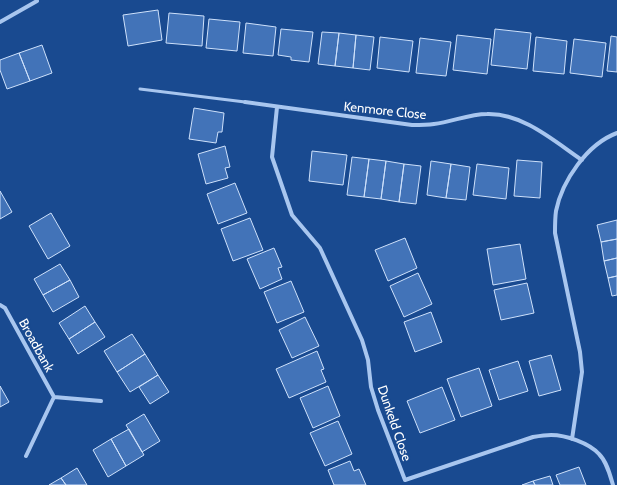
<svg xmlns="http://www.w3.org/2000/svg" width="617" height="485" font-family="Cabin,sans-serif">
<style>
.building{fill:#4273b8;stroke:#cee1fb}
.lines{fill:none;stroke-linecap:round;stroke-linejoin:round}
.lane{stroke:#a8c6ef;stroke-width:3}
.street{stroke:#a8c6ef;stroke-width:4}
.labels{text-anchor:middle;stroke-width:4;stroke-linejoin:round;paint-order:stroke}
.street-label{font-size:13px;fill:#fff;stroke:#194a90}
</style>
<rect width="100%" height="100%" fill="#194a90"/>
<path class="building" d="M158,10L162,40L128,46L123,15Z
M169,13L204,16L202,46L166,43Z
M209,19L240,22L237,51L206,48Z
M246,23L276,27L273,56L243,53Z
M281,29L313,32L309,62L291,60V57L278,55Z
M495,29L531,33L527,69L491,65Z
M322,32L339,33L335,66L318,64Z
M339,33L356,35L353,68L335,66Z
M356,35L374,37L370,70L353,68Z
M457,35L491,39L487,74L453,70Z
M611,36L617,37V72L607,71Z
M380,37L413,41L409,72L377,68Z
M536,37L567,41L564,74L533,71Z
M420,38L451,42L446,76L416,73Z
M574,39L606,43L602,77L570,73Z
M42,45L52,73L30,81L19,53Z
M19,53L30,81L7,89L0,70V60Z
M194,108L224,113L222,132H218L216,143L189,139Z
M225,146L230,167L225,168L228,178L206,184L198,154Z
M312,151L347,155L343,185L309,181Z
M352,157L369,159L364,197L347,195Z
M369,159L386,161L381,199L364,197Z
M517,160L542,162L540,198L514,196Z
M386,161L404,164L399,202L381,199Z
M431,161L451,164L446,198L427,195Z
M404,164L421,166L416,204L399,202Z
M451,164L470,167L466,200L446,198Z
M477,164L509,168L506,199L473,195Z
M235,183L247,213L218,224L207,194Z
M0,191L12,212L0,219Z
M51,213L70,246L48,259L29,226Z
M250,218L263,250L233,261L221,229Z
M617,220V239L601,242L597,225Z
M405,238L417,268L388,281L375,250Z
M617,239V258L604,261L601,242Z
M520,244L526,279L493,285L487,249Z
M274,248L282,267L278,268L282,279L260,289L247,259Z
M617,258V276L608,278L604,261Z
M60,264L70,280L43,295L34,279Z
M418,273L432,304L404,317L390,286Z
M617,276V295L612,296L608,278Z
M70,280L79,297L53,312L43,295Z
M291,281L304,312L277,323L264,292Z
M527,283L534,313L501,320L494,290Z
M85,306L95,322L69,339L59,323Z
M431,312L442,342L415,352L404,322Z
M305,317L319,346L292,358L279,330Z
M95,322L105,337L78,354L69,339Z
M132,334L145,354L117,372L104,351Z
M317,351L324,369L321,370L326,382L289,398L276,369Z
M145,354L158,375L130,392L117,372Z
M551,355L561,390L539,396L529,361Z
M518,361L528,391L499,400L489,370Z
M479,368L492,406L461,417L447,379Z
M158,375L169,392L150,404L139,387Z
M0,386L9,402L0,407Z
M328,386L340,416L313,428L300,398Z
M442,387L455,420L420,433L407,401Z
M144,414L160,441L142,452L126,425Z
M338,421L352,454L325,466L310,433Z
M129,429L144,455L126,466L111,439Z
M111,439L126,466L108,477L93,450Z
M350,461L354,471L359,469L366,485H334L328,470Z
M579,467L586,485H560L556,475Z
M77,468L87,485H66L61,478Z
M550,476L553,485H535L533,481Z
M61,478L66,485H49Z
M533,481L535,485H522Z"/>
<g class="lines">
<path class="lane" d="M140,89L245,102"/>
<path class="street" d="M0,22L37,1
M245,102L412,125C419,125 427,125 434,124C452,122 469,114 487,114C523,113 554,141 582,160
M277,107L272,157L292,215L320,248L362,340L368,360L371,387L378,410L405,480L533,437C539,436 545,435 551,435C566,435 589,443 599,454C607,462 610,475 613,485
M0,305L5,308L54,397
M54,397L101,401
M572,439L582,372L580,352L555,233C555,226 555,218 556,211C562,181 587,144 617,133
M26,456L54,397"/>
</g>
<g class="labels">
<g class="street-label">
<text transform="translate(385 110) rotate(6)" y="5">Kenmore Close</text>
<text transform="translate(37 345) rotate(61)" y="5">Broadbank</text>
<text transform="translate(395 423) rotate(71)" y="5">Dunkeld Close</text>
</g>
</g>
</svg>
